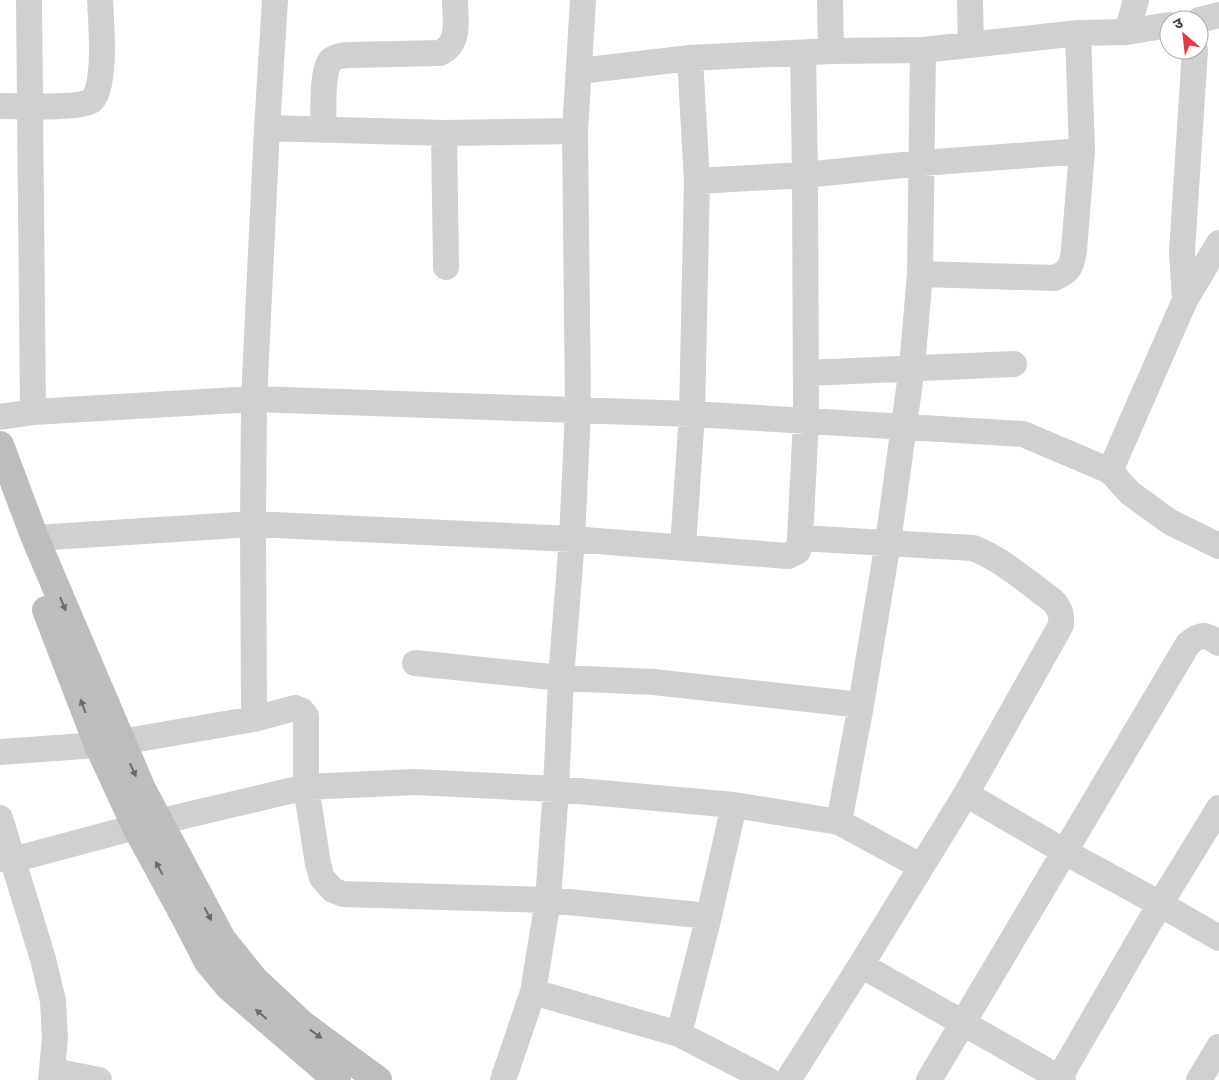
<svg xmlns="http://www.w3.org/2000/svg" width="1219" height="1080" font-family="'DM Sans','Noto Sans Devanagari',sans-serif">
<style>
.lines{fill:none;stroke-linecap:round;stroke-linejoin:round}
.street{stroke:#d0d0d0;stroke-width:26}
.secondary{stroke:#bdbdbd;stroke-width:28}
.oneway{fill:#6a6a6a}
</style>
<rect width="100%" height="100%" fill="#fff"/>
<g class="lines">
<path class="street" d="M29,0L33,412
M830,0L831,51
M970,0L971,45
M1199,20L1219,15
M1127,32L1136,0
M580,71L690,58L831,51L923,50L1078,33L1127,32L1169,25
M0,106C18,106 78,109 91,101C107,90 101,19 100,0
M267,128L444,133L575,131
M323,130C324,115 321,71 331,60C336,56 344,55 350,55L440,53C461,43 455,20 455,0
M444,133L446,267
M697,181L805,175L922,163L1082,151
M920,274L1054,278C1070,272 1072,265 1074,250L1082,151L1078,33
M1185,300L1182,252L1195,50
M806,373L1014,364
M0,417L33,412L254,399L692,414L1023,434L1110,471L1130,493L1170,522L1219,546
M1110,471L1185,300L1219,243
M35,538L253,524L572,539L788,556L798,551L800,538L806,421L805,175L803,53
M683,547L692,414L697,181L690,58
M415,663L561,678L654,682L861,705
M254,719L253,524L254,399L267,128L275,0
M121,742L254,719L295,708L302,711L306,716V787L318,864L322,878L333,890L343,894L548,900L709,916
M0,752L98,745
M966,794L1065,852L1160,904L1219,938
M0,818L43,959L53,1001L55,1038L51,1080
M158,822L306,787L415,782L556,789L734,805L839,822L920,866
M839,822L861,705L888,542L912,367L920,274L923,50
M0,859L12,860L136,827
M861,965L1063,1080
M533,992L679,1034L768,1080
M679,1034L709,916L734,805
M53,1071L99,1080
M503,1080L533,992L548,900L556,789L561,678L572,539L578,410L575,131L583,0
M788,1080L861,965L966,794L1061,625C1062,614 1060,608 1052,600C1027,582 1002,559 973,548L800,538
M929,1080L1188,644C1201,633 1205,634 1219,643
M1058,1080L1160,904L1219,808
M1199,1080L1219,1047"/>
<path class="secondary" d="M0,445L35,538L142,789L222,939L255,980L302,1024L378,1080
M46,610L98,745L136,827L188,923L208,962L229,987L337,1080"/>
</g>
<defs><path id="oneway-solid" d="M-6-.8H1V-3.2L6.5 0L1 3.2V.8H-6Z" transform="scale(1.25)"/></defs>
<g class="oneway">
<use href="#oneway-solid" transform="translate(63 604) rotate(67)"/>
<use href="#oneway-solid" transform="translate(83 706) rotate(-111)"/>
<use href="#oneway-solid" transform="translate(133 770) rotate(66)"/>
<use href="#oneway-solid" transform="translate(159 868) rotate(-118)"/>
<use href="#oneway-solid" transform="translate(208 914) rotate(62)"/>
<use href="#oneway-solid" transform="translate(261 1014) rotate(-139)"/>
<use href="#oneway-solid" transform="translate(316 1034) rotate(36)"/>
</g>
<g transform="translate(1184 35) rotate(332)"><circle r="24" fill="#ffffff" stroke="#adadad"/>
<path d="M0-4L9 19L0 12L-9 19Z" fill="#e63946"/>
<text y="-8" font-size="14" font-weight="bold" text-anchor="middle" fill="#333333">उ</text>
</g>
</svg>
